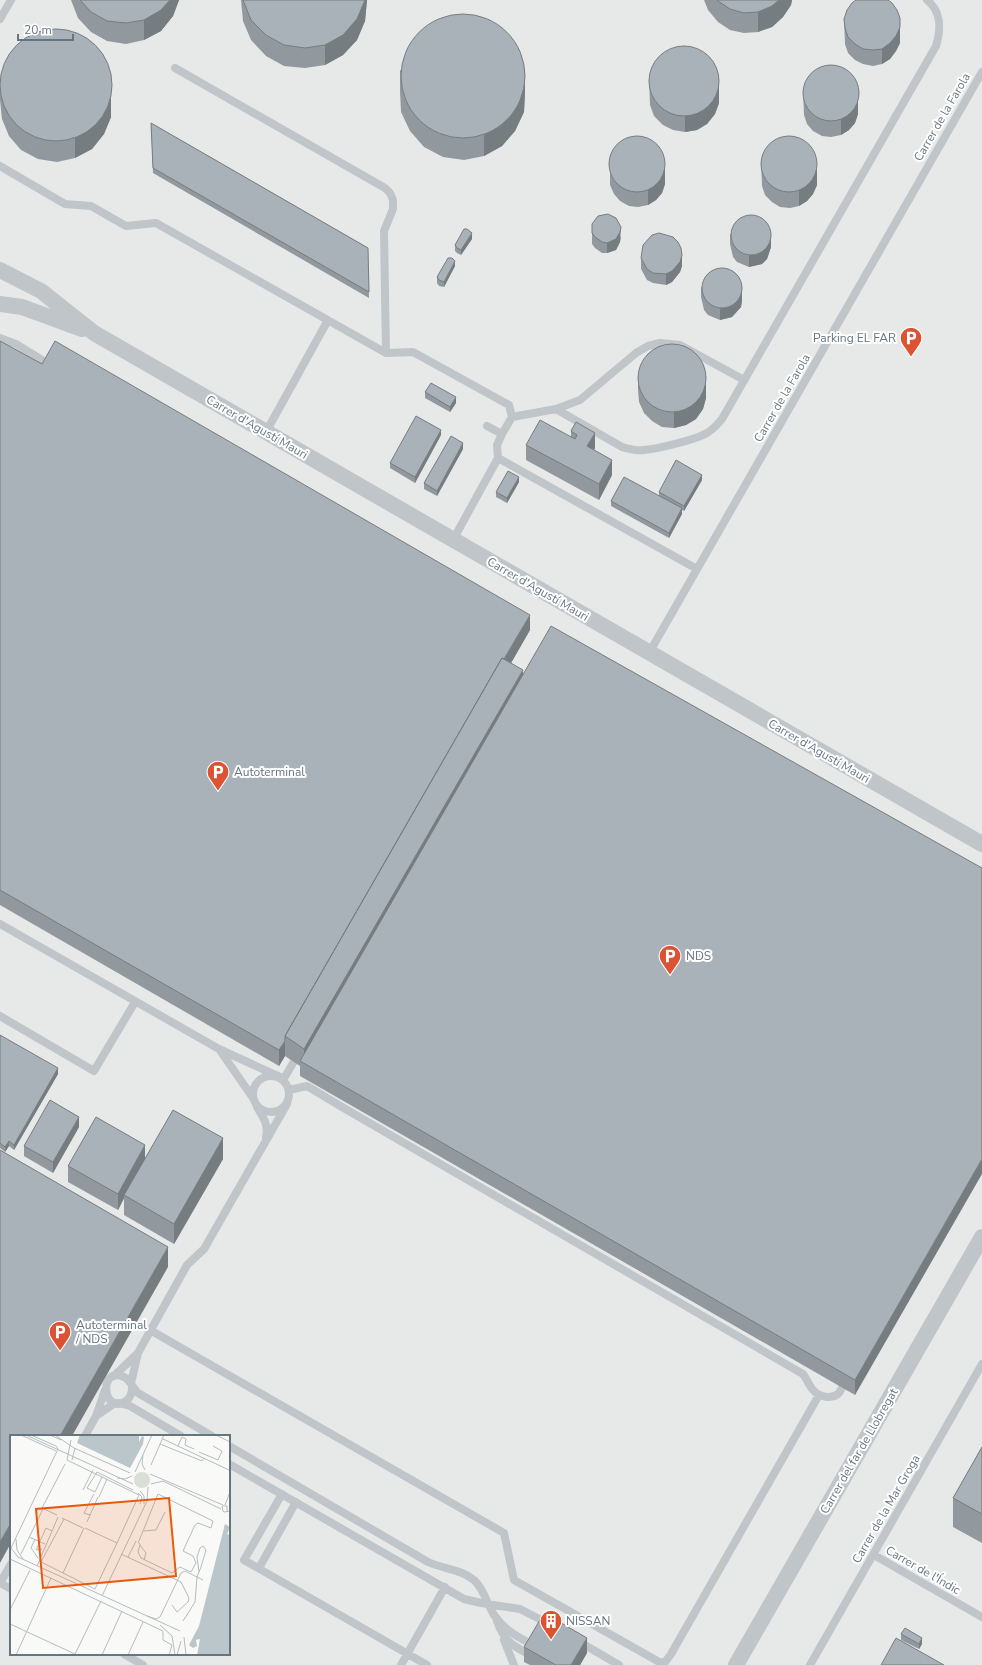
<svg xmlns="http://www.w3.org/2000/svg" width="982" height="1665" font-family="'Nunito Sans',sans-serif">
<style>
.built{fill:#e7e8e8;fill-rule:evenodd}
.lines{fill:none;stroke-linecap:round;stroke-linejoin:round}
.service{stroke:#c0c5c9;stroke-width:8}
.minor{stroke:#c0c5c9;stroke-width:16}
.wall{fill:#91999e}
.shaded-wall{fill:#767d81}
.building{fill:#a9b2b8;stroke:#767d81}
.labels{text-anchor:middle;stroke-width:4;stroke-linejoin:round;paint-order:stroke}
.street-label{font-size:12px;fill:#657681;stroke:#fff}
.poi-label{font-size:12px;fill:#657681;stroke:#fff;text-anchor:start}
.inset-road{fill:none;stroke:#b5bdc1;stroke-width:1}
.view{fill:#e8590c;fill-opacity:0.15;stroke:#e8590c;stroke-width:2}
.inset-edge{fill:none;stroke:#657681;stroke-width:2}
</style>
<rect width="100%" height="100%" fill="#f9f9f7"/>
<path class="built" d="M0,0H982V1665H0ZM11,1436H229V1654H11Z"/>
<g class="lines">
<path class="service" d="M0,19L11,0
M175,68L385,188L390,193L393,200V209L384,231L386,353
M0,166L65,204L91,206L126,226L156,223L386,353L413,352L509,405L512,417
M0,338L16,344L50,365
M556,409L580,400L636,353L648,346L660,343L680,345L744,380
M266,432L328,320
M502,434L512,417L556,409L622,447C630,449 636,451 644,450C657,449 694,440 705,434C712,431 717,425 722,419L936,46C941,29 942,12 927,0
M498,458L697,569
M453,540L498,458L497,445L502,434L487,426
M649,653L982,72
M0,924L219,1049
M0,1016L94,1071L135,1002
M253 1094a18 18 0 1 1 36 0a18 18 0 1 1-36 0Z
M283,1080L299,1053
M289,1090L307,1086L342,1107L803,1374C807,1379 809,1386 813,1390C819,1397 832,1400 839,1393C842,1389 844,1383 847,1379
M253,1098L219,1049L280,1077
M257,1107C263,1117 269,1125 266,1137
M150,1330L504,1533L514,1580L661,1663L666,1661L671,1654L819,1395
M138,1353L187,1265L204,1249L287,1104
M114,1376L138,1353L131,1383
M132,1388C132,1393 130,1398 126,1401C102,1416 98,1365 124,1377C130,1380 133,1388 138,1393L212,1436
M105,1390L96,1416L115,1403
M119,1403L130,1406L181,1436
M85,1436L96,1416
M229,1446L428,1562C443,1569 461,1569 474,1580C484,1589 487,1604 494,1615C504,1630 518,1637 533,1645
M229,1464L464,1599L481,1603L520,1609L549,1624
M282,1494L244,1560L427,1665
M874,1555L982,1617
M259,1568L296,1502
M0,1583L11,1564
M0,1583L11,1589
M497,1621C504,1640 510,1644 528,1654
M504,1640L514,1665
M578,1641L619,1665
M124,1654L143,1665
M401,1665L445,1587
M810,1665L982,1364"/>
<path class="minor" d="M0,270L41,291L94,333L982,844
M0,304L22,307L82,329
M736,1665L982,1237"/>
</g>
<path class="wall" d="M71,0H179L173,16L161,31L144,40L126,44L107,41L91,32L78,18Z
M241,0H367L365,21L357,40L343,55L325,65L305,68L284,66L266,56L251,40L243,21Z
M704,0H792L791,5L783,17L772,27L758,32L744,33L730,30L718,22L708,10Z
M844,19L900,43L896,51L890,59L882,64L873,66L863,64L855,60L848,53L845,44Z
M400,70L525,92L524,112L515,131L502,146L484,156L464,160L443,157L424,147L410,131L401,112L400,91Z
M649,77L719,103L715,114L707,124L697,130L685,132L673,130L663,125L654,116L650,105Z
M0,80L111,99V117L104,134L92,149L75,158L57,162L38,159L21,150L9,136L2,119L0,100Z
M803,90L858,114L855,123L849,130L841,135L831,137L822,136L813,131L807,124L804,115Z
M151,123L368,248L369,298L153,173Z
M610,160L665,184L662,193L656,200L648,205L638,207L629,206L620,201L614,194L610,185Z
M761,161L817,185L813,194L807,201L799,206L790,208L780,207L772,202L765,195L762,186Z
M592,224L621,237L620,242L616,250L607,253H602L595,248L592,244Z
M730,234L771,247L767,259L762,264L749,267L737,262L733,257L730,244Z
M472,239L461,255L457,253L455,251V245Z
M641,258L682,266L680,272L672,282L666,285L653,283L647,280L641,269Z
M455,266L444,287L439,286L437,283V277Z
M701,287L742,300L741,307L732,317L720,320L708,315L704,310L701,297Z
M0,341L530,630L511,663L523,675L982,868L855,1395L300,1076V1066L285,1056L279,1066L0,905Z
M638,375L706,398L703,409L696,419L686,425L674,428L662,427L652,421L644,413L639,402L638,390Z
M425,392L456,403L450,412L425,398Z
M576,422L595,448L594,450L612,475L599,500L526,460V445L571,437V431Z
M441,435L415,483L390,468V463Z
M463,449L437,496L424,489V483Z
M702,480L684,511L682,510V514L669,538L611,506V501L659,495V492Z
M519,482L507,503L496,497V492Z
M0,1035L58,1074L14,1150L9,1146L5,1152L0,1148Z
M79,1127L53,1173L24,1156V1146Z
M145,1158L223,1159L174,1244L124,1215V1198L118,1210L68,1182V1166Z
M982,1447V1543L953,1527V1498Z
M901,1634L922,1644L919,1649L901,1640Z
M524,1647L587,1653L580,1665H530L524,1662Z"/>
<path class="shaded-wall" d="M170,0H179L173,16L161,31L144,40V20Z
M365,0H367L365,21L357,40L343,55L325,65V45Z
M779,0H792L791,5L783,17L772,27L758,32V12Z
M900,18V43L896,51L890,59L882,64V49Z
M525,72V92L524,112L515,131L502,146L484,156V136Z
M719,76V103L715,114L707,124L697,130L685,132V117Z
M111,78V117L104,134L92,149L75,158V138Z
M858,89V114L855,123L849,130L841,135V120Z
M665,168V184L662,193L656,200L648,205V190Z
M817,169V185L813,194L807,201L799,206V191Z
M621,227L620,242L616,250L607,253V243Z
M472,233V239L461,255V250Z
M771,237V247L767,259L762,264L749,267V256Z
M682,255V266L680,272L672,282L666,285V274Z
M455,261V266L444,287V282Z
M742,290V300L741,307L732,317L720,320V309Z
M706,382V398L703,409L696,419L686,425L674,428V412Z
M456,397V403L450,412V407Z
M441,430V435L415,483V477Z
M595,433V448L587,462V446Z
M463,443V449L437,496V491Z
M612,460V475L599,500V484Z
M702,475V480L684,511V506Z
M519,477V482L507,503V498Z
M682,508V514L669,538V533Z
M530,615V630L293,1042L287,1037Z
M523,670V690L304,1063V1049Z
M285,1041V1056L279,1066V1050Z
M58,1068V1074L14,1150V1145Z
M79,1117V1127L53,1173V1162Z
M223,1138V1159L174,1244V1224Z
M9,1141V1146L5,1152V1147Z
M145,1145V1161L124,1195V1198L118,1210V1194Z
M982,1159V1174L855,1395V1380Z
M168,1247V1267L72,1436H60Z
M11,1523V1543L0,1563V1542Z
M587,1638V1653L580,1665H571Z
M922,1638V1644L919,1649V1644Z"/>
<path class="building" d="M80,0H170L161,10L144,20L126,23L107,21L91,12Z
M243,0H365L357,19L343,35L325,45L305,48L284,45L266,35L251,20Z
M717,0H779L772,6L758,12L744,13L730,9L718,1Z
M856,0H888L892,3L897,10L900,18V27L896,36L890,43L882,49L873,50L863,49L855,44L848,37L845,28L844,19L847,10L852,3Z
M401 76a62 62 0 1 1 124 0a62 62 0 1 1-124 0Z
M0 85a56 56 0 1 1 112 0a56 56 0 1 1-112 0Z
M649 81a35 35 0 1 1 70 0a35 35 0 1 1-70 0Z
M803 93a28 28 0 1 1 56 0a28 28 0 1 1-56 0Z
M151,123L368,248L369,292L153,168Z
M761 164a28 28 0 1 1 56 0a28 28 0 1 1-56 0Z
M609 164a28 28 0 1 1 56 0a28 28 0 1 1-56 0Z
M608,214L616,218L621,227L620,232L616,239L607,243L602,242L595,237L592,233V224L598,216Z
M731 235a20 20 0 1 1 40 0a20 20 0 1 1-40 0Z
M464,229H467L472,233L461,250L457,248L455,245Z
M659,233L673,237L678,242L681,248L682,255L680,262L672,271L666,274L653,273L647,269L641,258L643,245L652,235Z
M448,258H452L455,261L444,282L439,280L437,277Z
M702 288a20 20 0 1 1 40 0a20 20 0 1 1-40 0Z
M0,341L42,364L55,341L530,615L504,659L502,658L285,1036V1041L279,1050L0,890Z
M638 378a34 34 0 1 1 68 0a34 34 0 1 1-68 0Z
M431,383L456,397L450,407L425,392Z
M416,416L441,430L415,477L390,463Z
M540,420L575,439L577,435L571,431L576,422L595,433L587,446L612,460L599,484L526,445Z
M451,436L463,443L437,491L424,483Z
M676,460L702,475L684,506L659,492Z
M508,471L519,477L507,498L496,492Z
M624,477L682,508L669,533L611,501Z
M551,626L982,868V1159L855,1380L300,1061Z
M502,658L523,670L304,1049L285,1036Z
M0,1035L58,1068L14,1145L9,1141L5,1147L0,1143Z
M50,1100L79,1117L53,1162L24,1146Z
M173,1110L223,1138L174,1224L124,1195Z
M96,1117L145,1145L118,1194L68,1166Z
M0,1150L168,1247L60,1436H11V1523L0,1542Z
M982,1447V1514L953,1498Z
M544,1613L587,1638L571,1665H556L524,1647Z
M905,1628L922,1638L919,1644L901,1634Z
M896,1638L944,1665H881Z"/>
<defs>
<g id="parking-pin" transform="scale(1.15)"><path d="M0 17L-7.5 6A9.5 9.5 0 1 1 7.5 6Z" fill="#dc5334" stroke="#fff"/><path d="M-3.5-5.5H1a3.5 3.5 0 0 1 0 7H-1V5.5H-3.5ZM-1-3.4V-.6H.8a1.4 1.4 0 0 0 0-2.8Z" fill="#fff"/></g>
<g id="building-pin" transform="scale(1.15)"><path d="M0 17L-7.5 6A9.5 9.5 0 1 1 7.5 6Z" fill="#dc5334" stroke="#fff"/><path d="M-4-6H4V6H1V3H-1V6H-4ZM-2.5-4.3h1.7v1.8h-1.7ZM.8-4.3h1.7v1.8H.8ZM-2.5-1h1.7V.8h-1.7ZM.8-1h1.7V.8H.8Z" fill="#fff"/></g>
</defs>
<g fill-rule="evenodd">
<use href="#parking-pin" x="911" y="338"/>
<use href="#parking-pin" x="218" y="772"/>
<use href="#parking-pin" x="670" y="956"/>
<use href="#parking-pin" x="60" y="1332"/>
<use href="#building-pin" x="551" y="1621"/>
</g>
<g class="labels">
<g class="street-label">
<text transform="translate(942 117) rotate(-60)" y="4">Carrer de la Farola</text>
<text transform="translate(782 398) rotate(-60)" y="4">Carrer de la Farola</text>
<text transform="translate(257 427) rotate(30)" y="4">Carrer d'Agustí Mauri</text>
<text transform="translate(538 589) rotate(30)" y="4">Carrer d'Agustí Mauri</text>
<text transform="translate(819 751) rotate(30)" y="4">Carrer d'Agustí Mauri</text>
<text transform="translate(859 1451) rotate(-60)" y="4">Carrer del far de Llobregat</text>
<text transform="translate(886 1509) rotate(-60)" y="4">Carrer de la Mar Groga</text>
<text transform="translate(923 1570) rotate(30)" y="4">Carrer de l'Índic</text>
</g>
<g class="poi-label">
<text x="896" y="342" text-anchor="end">Parking EL FAR</text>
<text x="234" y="776">Autoterminal</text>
<text x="686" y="960">NDS</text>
<text x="76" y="1329">Autoterminal<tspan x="76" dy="14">/ NDS</tspan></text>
<text x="566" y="1625">NISSAN</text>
</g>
</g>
<g transform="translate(10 1435)">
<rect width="220" height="220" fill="#f9f9f7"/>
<path d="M124 45a8 8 0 1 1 16 0a8 8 0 1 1-16 0Z" fill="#d9ded6"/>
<path d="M70,0H129V7L132,1L134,2L133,9L120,33L67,8ZM215,89L220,92L217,99L220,100V220H187L190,204L186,205L187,211L183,213L179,210L189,191Z" fill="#bac6ca"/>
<path class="inset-road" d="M11,0L46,16M16,0L123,49M40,0L51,5M45,0L64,13L120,38M206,0L220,7M153,4L219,35M61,5L57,25L129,60L107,108M150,9L192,26L194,23M168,11L172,2L176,4L175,10L184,14M189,17L208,25L212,16L203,11M133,20L132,29L135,35M62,25L65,13M141,30L154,0M125,37L142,0M140,39L213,70M92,42L85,57L77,53L87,37L123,55M107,43L115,44L122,41M141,49L153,46L211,74M73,55L83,35M130,56L134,61V69M128,58L132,62L130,69M89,62L97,44M215,70L220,57M217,76V71H212L213,76L214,77L220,76M47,80L32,73L55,29M80,80L74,78L84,59M52,83L73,93M54,84L31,127L85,154L107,108L75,93M77,87L88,62M134,96L146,95L155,77M19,102L35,109M6,104L7,115L13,124M25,104L21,113L28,123M128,106L130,110L128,117L131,123L162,138L170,132L181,137L186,128L183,121L173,116L185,90L188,88L201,93L203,86L148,59L129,106M130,110L136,118L134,125M1,113L8,122L170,196M1,113L48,14L46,11L21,0M32,114L26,115L36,93L42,96M11,119L33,74M111,119L171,147L179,163L178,167L167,177L162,170M118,122L126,106M0,124L153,196V205L162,210L159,220M27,131L48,82M53,138L74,93M92,161L137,66L138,52M0,175L20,135M137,181L146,184L150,182M150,182L171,138L175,136L193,145M173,186L185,167L187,142L191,132L196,115L193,111L190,113L187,122L189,137M0,189L65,219M150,190L162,201L165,220M174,202L176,220M65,219L91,166M6,220L41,143M92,220L112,176M118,220L133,187M167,220L171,206"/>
<path class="view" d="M159,63L166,141L33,153L26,74Z"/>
<rect width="220" height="220" class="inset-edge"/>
</g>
<path d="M18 34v6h55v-6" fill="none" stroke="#657681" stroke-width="2"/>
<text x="24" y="34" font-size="12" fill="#657681" stroke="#ffffff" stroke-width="3" paint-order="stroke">20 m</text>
</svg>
